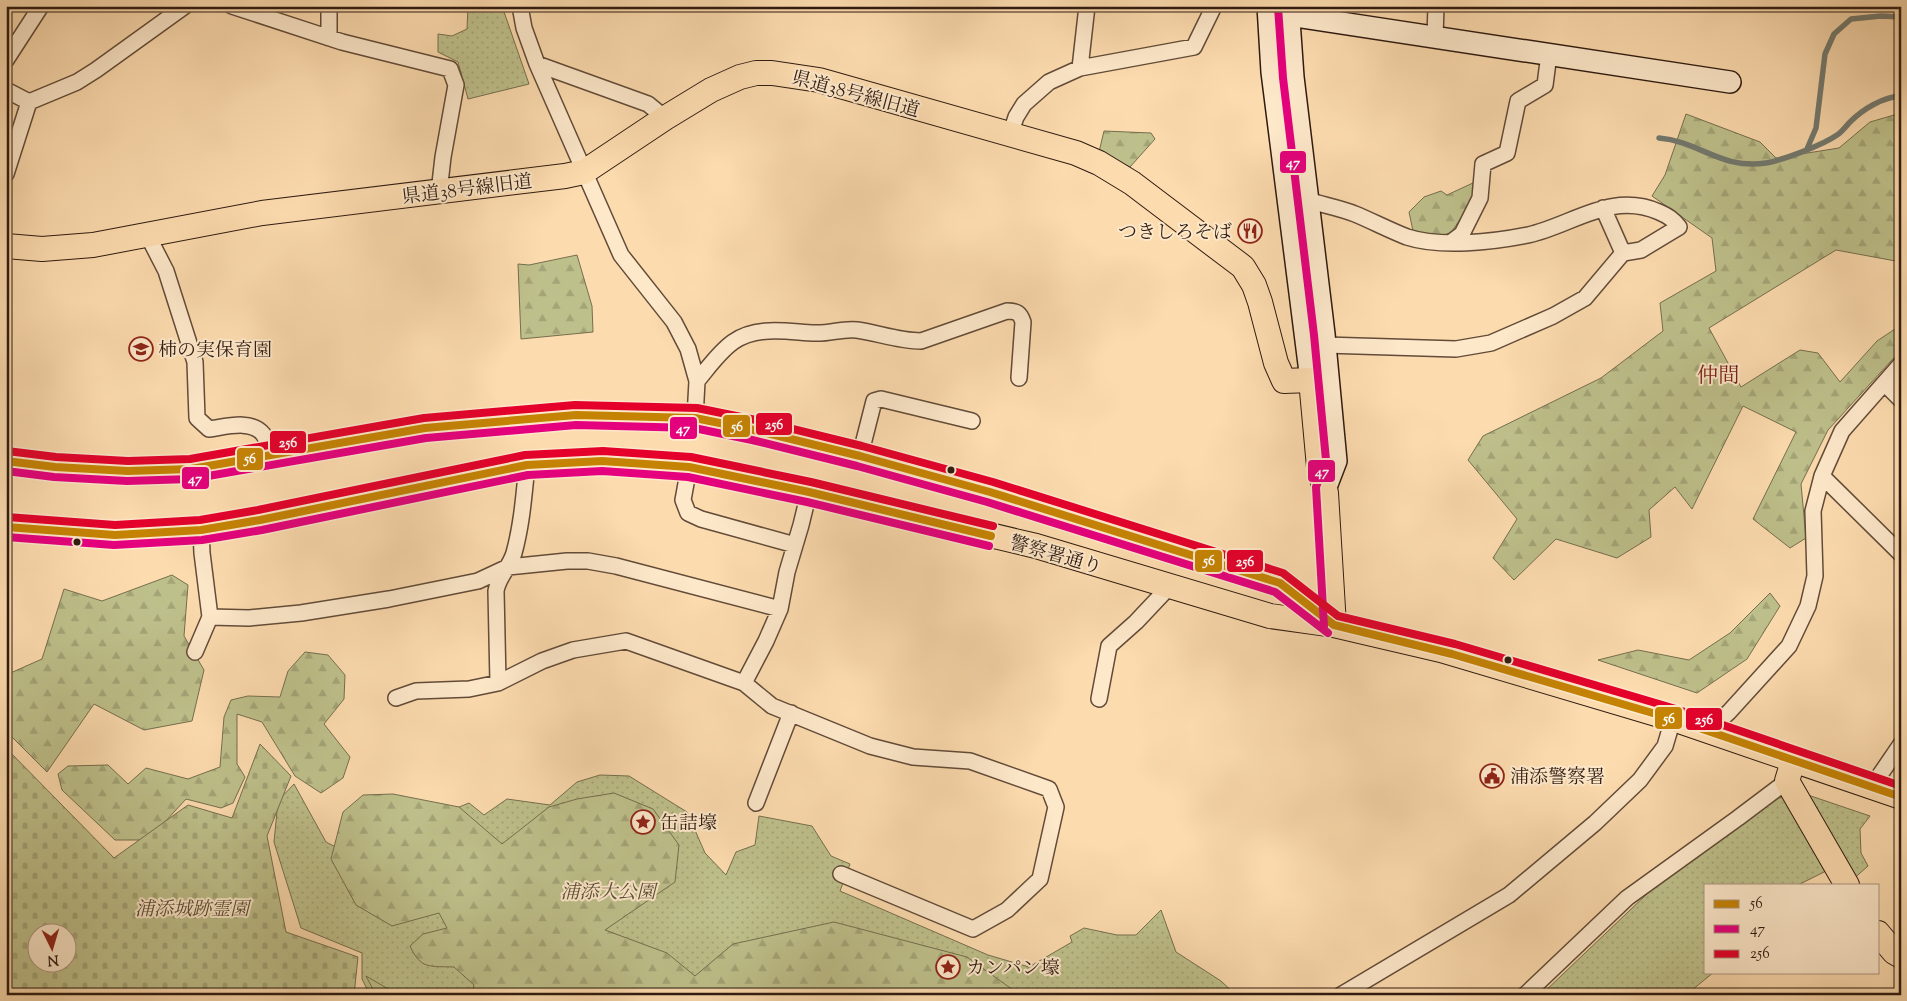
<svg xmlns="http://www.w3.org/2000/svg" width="1907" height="1001" font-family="'Sorts Mill Goudy','Noto Serif JP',serif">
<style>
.grass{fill:url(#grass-dots);stroke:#766e4e}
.forest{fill:url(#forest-firs);stroke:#766e4e}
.cemetery{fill:url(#cemetery-stones);stroke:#766e4e;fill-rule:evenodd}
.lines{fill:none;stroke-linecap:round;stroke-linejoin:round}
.stream{stroke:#737a70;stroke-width:5.5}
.street-casing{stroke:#624b38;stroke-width:18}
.secondary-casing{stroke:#2f1b11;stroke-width:24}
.primary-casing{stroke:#2f1b11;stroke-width:26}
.street{stroke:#fde8ca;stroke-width:15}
.secondary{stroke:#fde8ca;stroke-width:21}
.primary{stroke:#fcdbae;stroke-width:24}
.bus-1-casing{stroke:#fde8ca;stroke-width:11}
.bus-2-casing{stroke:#fde8ca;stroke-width:11}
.bus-3-casing{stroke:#fde8ca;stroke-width:11}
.bus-1{stroke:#c58304;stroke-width:8}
.bus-2{stroke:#e5007d;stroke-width:8}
.bus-3{stroke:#e4002b;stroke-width:8}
.bus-dot{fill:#2f1b11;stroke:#fde8ca;stroke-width:2}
.labels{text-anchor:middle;stroke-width:4;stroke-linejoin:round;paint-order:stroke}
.street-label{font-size:19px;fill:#2f1b11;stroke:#fde8ca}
.poi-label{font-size:19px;fill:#2f1b11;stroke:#fde8ca;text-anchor:start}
.park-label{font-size:19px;font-style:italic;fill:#5a4d36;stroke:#fde8ca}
.quarter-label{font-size:21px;fill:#7a1f14;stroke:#fde8ca}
.line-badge{stroke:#fde8ca;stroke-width:2}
.badge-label{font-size:14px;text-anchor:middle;font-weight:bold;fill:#fff}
</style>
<defs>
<pattern id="grass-dots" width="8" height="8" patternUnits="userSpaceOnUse" patternTransform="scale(1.25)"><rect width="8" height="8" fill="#bec08b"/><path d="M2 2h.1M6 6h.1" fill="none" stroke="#a4a477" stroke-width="1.8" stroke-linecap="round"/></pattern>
<pattern id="forest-firs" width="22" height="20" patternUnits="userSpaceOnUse" patternTransform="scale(1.25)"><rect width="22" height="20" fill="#bec08b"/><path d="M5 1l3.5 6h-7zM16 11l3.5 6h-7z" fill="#a4a477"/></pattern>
<pattern id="cemetery-stones" width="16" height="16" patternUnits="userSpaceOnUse" patternTransform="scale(1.25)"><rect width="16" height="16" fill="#bec08b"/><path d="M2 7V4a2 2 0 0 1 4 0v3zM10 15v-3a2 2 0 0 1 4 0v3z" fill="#a4a477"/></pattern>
</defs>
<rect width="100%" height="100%" fill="#fcdbae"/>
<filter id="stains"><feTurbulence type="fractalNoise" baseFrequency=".004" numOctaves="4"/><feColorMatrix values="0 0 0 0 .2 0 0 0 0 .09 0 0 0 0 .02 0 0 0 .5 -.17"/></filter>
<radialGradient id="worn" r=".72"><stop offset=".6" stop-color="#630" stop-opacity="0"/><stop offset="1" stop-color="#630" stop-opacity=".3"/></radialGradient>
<path class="grass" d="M468,6H502L529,84L468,99L458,62L438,52V34L452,36L467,29Z
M600,775L629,776L687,812L705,853L726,875L736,852L755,845L759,816L812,826L831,856L850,864L840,891L988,955L1029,967L1072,942L1070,936L1084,928L1117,935H1136L1161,910L1176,952L1221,981L1236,995H370L362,979V953L301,928L274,842L278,801L294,784L326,842L347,853L469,803L484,815L507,799L550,805L577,782Z
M1802,793L1870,816L1860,829L1861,853L1868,866L1851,881L1842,863L1798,885H1706V972H1714L1686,995H1541L1649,892L1779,798Z"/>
<path class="forest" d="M1901,113V262L1836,250L1709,328L1741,387L1800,350L1818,353L1840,382L1877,341L1901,325V350L1828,430L1801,484L1806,538L1790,548L1753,519L1796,432L1743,406L1692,509L1675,487L1649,510L1651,537L1617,558L1556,539L1514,580L1493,558L1517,519L1468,460L1483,436L1601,378L1663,331L1660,303L1716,271L1712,238L1652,196L1665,175L1686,114L1760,142L1776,158L1839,148L1870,122Z
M1104,131L1151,133L1155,139L1130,167L1099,152Z
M1475,182L1476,195L1451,233L1439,236L1413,231L1409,212L1424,197L1441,191L1447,195Z
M577,255L592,306L593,332L521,339L518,264L529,265Z
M172,575L188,585L184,636L204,670L192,721L144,730L94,704L47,772L6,731V675L42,659L64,589L102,601Z
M1770,593L1780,606L1747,659L1697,693L1598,660L1638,650L1689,660L1730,633Z
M305,652L328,655L345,675L344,699L324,724L350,757L343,778L321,793L295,776L262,722L237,714V764L245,777L233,803L221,808L186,799L163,824L144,840H115L62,790L58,774L68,766L108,765L128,784L146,768L188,779L220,767L224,717L231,700L248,696L280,697L288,671Z
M614,793L653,809L679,845L675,882L605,930L667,953L695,976L733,944L834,922L967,957L1020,995H472L474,985L454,967C430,966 421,970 410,946L423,934L447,928L439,913L392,926L356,905L331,859L343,812L363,795L393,794L459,807L502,844L549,807L577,799Z
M366,976L390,990L412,991L414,995H376Z"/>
<path class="cemetery" d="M260,744L291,776L267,836L286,932L358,957L354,995H6V748L114,858L188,805L232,818ZM38,934H68V964H38Z"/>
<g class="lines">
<path class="stream" d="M1659,138C1699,141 1721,170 1766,163C1783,160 1823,145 1837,135C1842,132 1846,126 1850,122C1863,109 1883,97 1901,96
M1807,149L1816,128L1825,54L1834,34L1851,19L1881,16L1901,17"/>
<g class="street-casing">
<path id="street" d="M232,6L342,42L450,69L456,85L443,157L439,192
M520,6L524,28L537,64L621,255L674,322L688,349L697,381L695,418
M1435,37L1436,6
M329,38V6
M6,60L41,6
M537,64L648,104L665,118
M1080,68L1087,6
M6,90L29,102L77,82L96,70L185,6
M1010,135L1016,117L1024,104L1049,82L1080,68L1194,47L1214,6
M6,174L29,102
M1307,200C1323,205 1340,208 1355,214C1372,221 1389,230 1407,237C1441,248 1493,242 1528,235C1573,225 1611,191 1659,212C1668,216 1673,219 1679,227L1641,250L1623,253L1585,298L1553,316L1491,343L1456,349L1325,345
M1603,208L1623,253
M147,234L166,271L195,362L197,418L209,429C225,427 251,419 263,434C267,439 269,450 272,456
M1450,243L1462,234L1480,198L1483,164L1507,153L1518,101L1545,85L1549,54
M697,381C708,368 719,352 733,342C757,325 788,332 815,333C829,334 843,328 857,330C878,333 899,341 921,341L1007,311C1017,311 1020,313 1023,322L1019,378
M1884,383L1901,400
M860,456L874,401L881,399L972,421
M689,467L683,500L688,513L701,519L795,545
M1822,476L1901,554
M210,617L249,618L301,613L389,599L478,581L508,567L567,561H588L616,566L780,609
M195,652L210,617L202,553L201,530
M498,683L496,591C498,577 510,567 514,553C522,524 524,494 527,465
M744,683L766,641L780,609L787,572L801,525L809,492
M396,698L416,691L469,689L498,683L542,661L573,650L626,641L744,683L772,706L870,746L913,757L970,761L1049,789L1056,807L1040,879L1007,910L973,929L841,874
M1099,699L1109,646L1136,622L1169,587
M1708,731L1729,712L1789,646L1808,606L1815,576L1813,511L1822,476L1842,431L1901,364
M1871,788L1901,744
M756,803L791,713
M1341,995L1509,895L1595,823L1640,780L1665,746L1673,719
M1525,995L1627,898L1738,818L1787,781"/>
</g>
<g class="secondary-casing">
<path id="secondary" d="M1268,6L1272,72L1311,380
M1288,6L1293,77L1324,334L1336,461L1326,487
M1269,12L1730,82"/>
</g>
<g class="primary-casing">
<path id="primary" d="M6,246L42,249L93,245L262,213L565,176L584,172L665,118L711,90L740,77L756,73H772L819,80L1076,153L1099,163L1132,183L1243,267L1254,285L1260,302L1276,363L1284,381L1311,380L1319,467L1326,493L1334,625
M6,461L55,467L128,471L191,469L339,444L425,428L576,415L695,418L754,430L860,456L990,492L1280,583L1333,624
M6,527L115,535L201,530L260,520L527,465L602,461L689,467L809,492L1036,546L1270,616L1334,625L1441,650L1673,719L1901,797
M1793,761L1787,781L1847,885
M1878,933L1894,952L1901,956"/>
</g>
<use href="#street" class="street"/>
<use href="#secondary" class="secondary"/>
<use href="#primary" class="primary"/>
<g class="bus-1-casing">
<path id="bus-1" d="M6,461L55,467L128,471L191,469L425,428L576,415L695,418L754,430L860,456L990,492L1280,583L1334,625L1452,654L1673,719L1901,797
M6,527L115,535L201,530L260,520L527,465L602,461L689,467L809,492L991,536"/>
</g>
<g class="bus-2-casing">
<path id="bus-2" d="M1278,7L1283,78L1314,335L1326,460L1316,487L1324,626
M6,471L54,477L127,481L191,479L426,438L576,425L694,428L752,440L857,466L987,502L1275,592L1328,633
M6,537L114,545L202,540L262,530L528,475L602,471L688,477L807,502L989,546"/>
</g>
<g class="bus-3-casing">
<path id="bus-3" d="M7,451L56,457L128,461L190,459L424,418L575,405L697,408L756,420L862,446L993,482L1283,573L1338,616L1455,644L1676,709L1901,786
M7,517L115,525L200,520L258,510L525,455L603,451L691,457L811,482L993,526"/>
</g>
<use href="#bus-1" class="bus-1"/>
<use href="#bus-2" class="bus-2"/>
<use href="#bus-3" class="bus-3"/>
</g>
<defs>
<g id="restaurant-ring" transform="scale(1.25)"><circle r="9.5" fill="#fde8ca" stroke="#8f2418" stroke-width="1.5"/><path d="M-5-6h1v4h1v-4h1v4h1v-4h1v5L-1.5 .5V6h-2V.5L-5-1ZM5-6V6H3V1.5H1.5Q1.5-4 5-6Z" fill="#8f2418"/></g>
<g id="school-ring" transform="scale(1.25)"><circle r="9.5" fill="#fde8ca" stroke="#8f2418" stroke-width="1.5"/><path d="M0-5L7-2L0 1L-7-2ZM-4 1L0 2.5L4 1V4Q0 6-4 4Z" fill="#8f2418"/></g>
<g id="civic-ring" transform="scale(1.25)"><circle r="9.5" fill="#fde8ca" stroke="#8f2418" stroke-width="1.5"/><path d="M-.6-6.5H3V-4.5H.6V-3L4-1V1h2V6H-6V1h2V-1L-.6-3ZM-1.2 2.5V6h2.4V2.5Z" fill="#8f2418"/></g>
<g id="sight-ring" transform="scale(1.25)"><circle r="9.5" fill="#fde8ca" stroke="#8f2418" stroke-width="1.5"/><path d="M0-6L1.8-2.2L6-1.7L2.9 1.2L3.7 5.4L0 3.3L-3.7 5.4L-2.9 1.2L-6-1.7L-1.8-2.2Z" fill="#8f2418"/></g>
</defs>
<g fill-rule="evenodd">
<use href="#restaurant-ring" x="1250" y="231"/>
<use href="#school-ring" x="141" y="349"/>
<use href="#civic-ring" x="1492" y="776"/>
<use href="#sight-ring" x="643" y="822"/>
<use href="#sight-ring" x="948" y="967"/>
</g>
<g class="bus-dot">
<circle cx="951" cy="470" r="4.5"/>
<circle cx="77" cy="542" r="4.5"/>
<circle cx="1508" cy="660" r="4.5"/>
</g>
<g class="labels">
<g class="street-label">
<text transform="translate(856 93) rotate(15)" y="7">県道38号線旧道</text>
<text transform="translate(467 188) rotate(-7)" y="7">県道38号線旧道</text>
<text transform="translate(1056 554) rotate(16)" y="7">警察署通り</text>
</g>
<g class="poi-label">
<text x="1232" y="238" text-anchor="end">つきしろそば</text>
<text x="158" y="356">柿の実保育園</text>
<text x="1510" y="783">浦添警察署</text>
<text x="660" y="829">缶詰壕</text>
<text x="966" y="974">カンパン壕</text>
</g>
<g class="park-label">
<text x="608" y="898">浦添大公園</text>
<text x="192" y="915">浦添城跡霊園</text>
</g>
<g class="quarter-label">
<text x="1718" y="382">仲間</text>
</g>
</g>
<g class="line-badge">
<rect x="1279" y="150" width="28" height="24" rx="5" fill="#e5007d"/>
<rect x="755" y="412" width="38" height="24" rx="5" fill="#e4002b"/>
<rect x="722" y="414" width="29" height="24" rx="5" fill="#c58304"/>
<rect x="669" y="416" width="29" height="24" rx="5" fill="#e5007d"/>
<rect x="269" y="430" width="38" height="24" rx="5" fill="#e4002b"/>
<rect x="236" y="447" width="28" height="24" rx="5" fill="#c58304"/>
<rect x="1307" y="459" width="29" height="24" rx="5" fill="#e5007d"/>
<rect x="181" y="466" width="29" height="24" rx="5" fill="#e5007d"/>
<rect x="1194" y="549" width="29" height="24" rx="5" fill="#c58304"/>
<rect x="1226" y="549" width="38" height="24" rx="5" fill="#e4002b"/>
<rect x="1654" y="706" width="29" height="24" rx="5" fill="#c58304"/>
<rect x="1685" y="707" width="38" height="24" rx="5" fill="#e4002b"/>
</g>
<g class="badge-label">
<text x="1293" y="167">47</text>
<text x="774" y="429">256</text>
<text x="737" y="431">56</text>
<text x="683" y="433">47</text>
<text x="288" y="447">256</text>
<text x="250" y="463">56</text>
<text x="1322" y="476">47</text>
<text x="195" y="483">47</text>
<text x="1209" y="565">56</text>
<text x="1245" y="566">256</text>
<text x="1669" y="723">56</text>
<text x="1704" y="724">256</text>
</g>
<rect width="1907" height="1001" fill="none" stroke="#fcdbae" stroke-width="25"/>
<rect x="8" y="8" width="1892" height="986" fill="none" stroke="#2f1b11" stroke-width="2.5"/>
<rect x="12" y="12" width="1882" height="976" fill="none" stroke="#2f1b11"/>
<rect x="1704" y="884" width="175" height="90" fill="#fde8ca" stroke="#ab9680"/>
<rect x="1714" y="900" width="25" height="8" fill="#c58304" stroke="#ab9680"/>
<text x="1750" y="908" font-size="15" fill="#2f1b11">56</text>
<rect x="1714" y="925" width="25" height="8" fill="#e5007d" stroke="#ab9680"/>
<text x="1750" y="934" font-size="15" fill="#2f1b11">47</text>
<rect x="1714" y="950" width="25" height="8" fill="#e4002b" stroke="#ab9680"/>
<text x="1750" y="958" font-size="15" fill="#2f1b11">256</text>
<g transform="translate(52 948) rotate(175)"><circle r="24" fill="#fde8ca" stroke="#ab9680"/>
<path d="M0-4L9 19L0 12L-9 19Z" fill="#8f2418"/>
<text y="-8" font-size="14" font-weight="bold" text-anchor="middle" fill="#2f1b11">N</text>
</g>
<rect width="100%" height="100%" filter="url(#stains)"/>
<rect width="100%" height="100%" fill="url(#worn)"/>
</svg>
